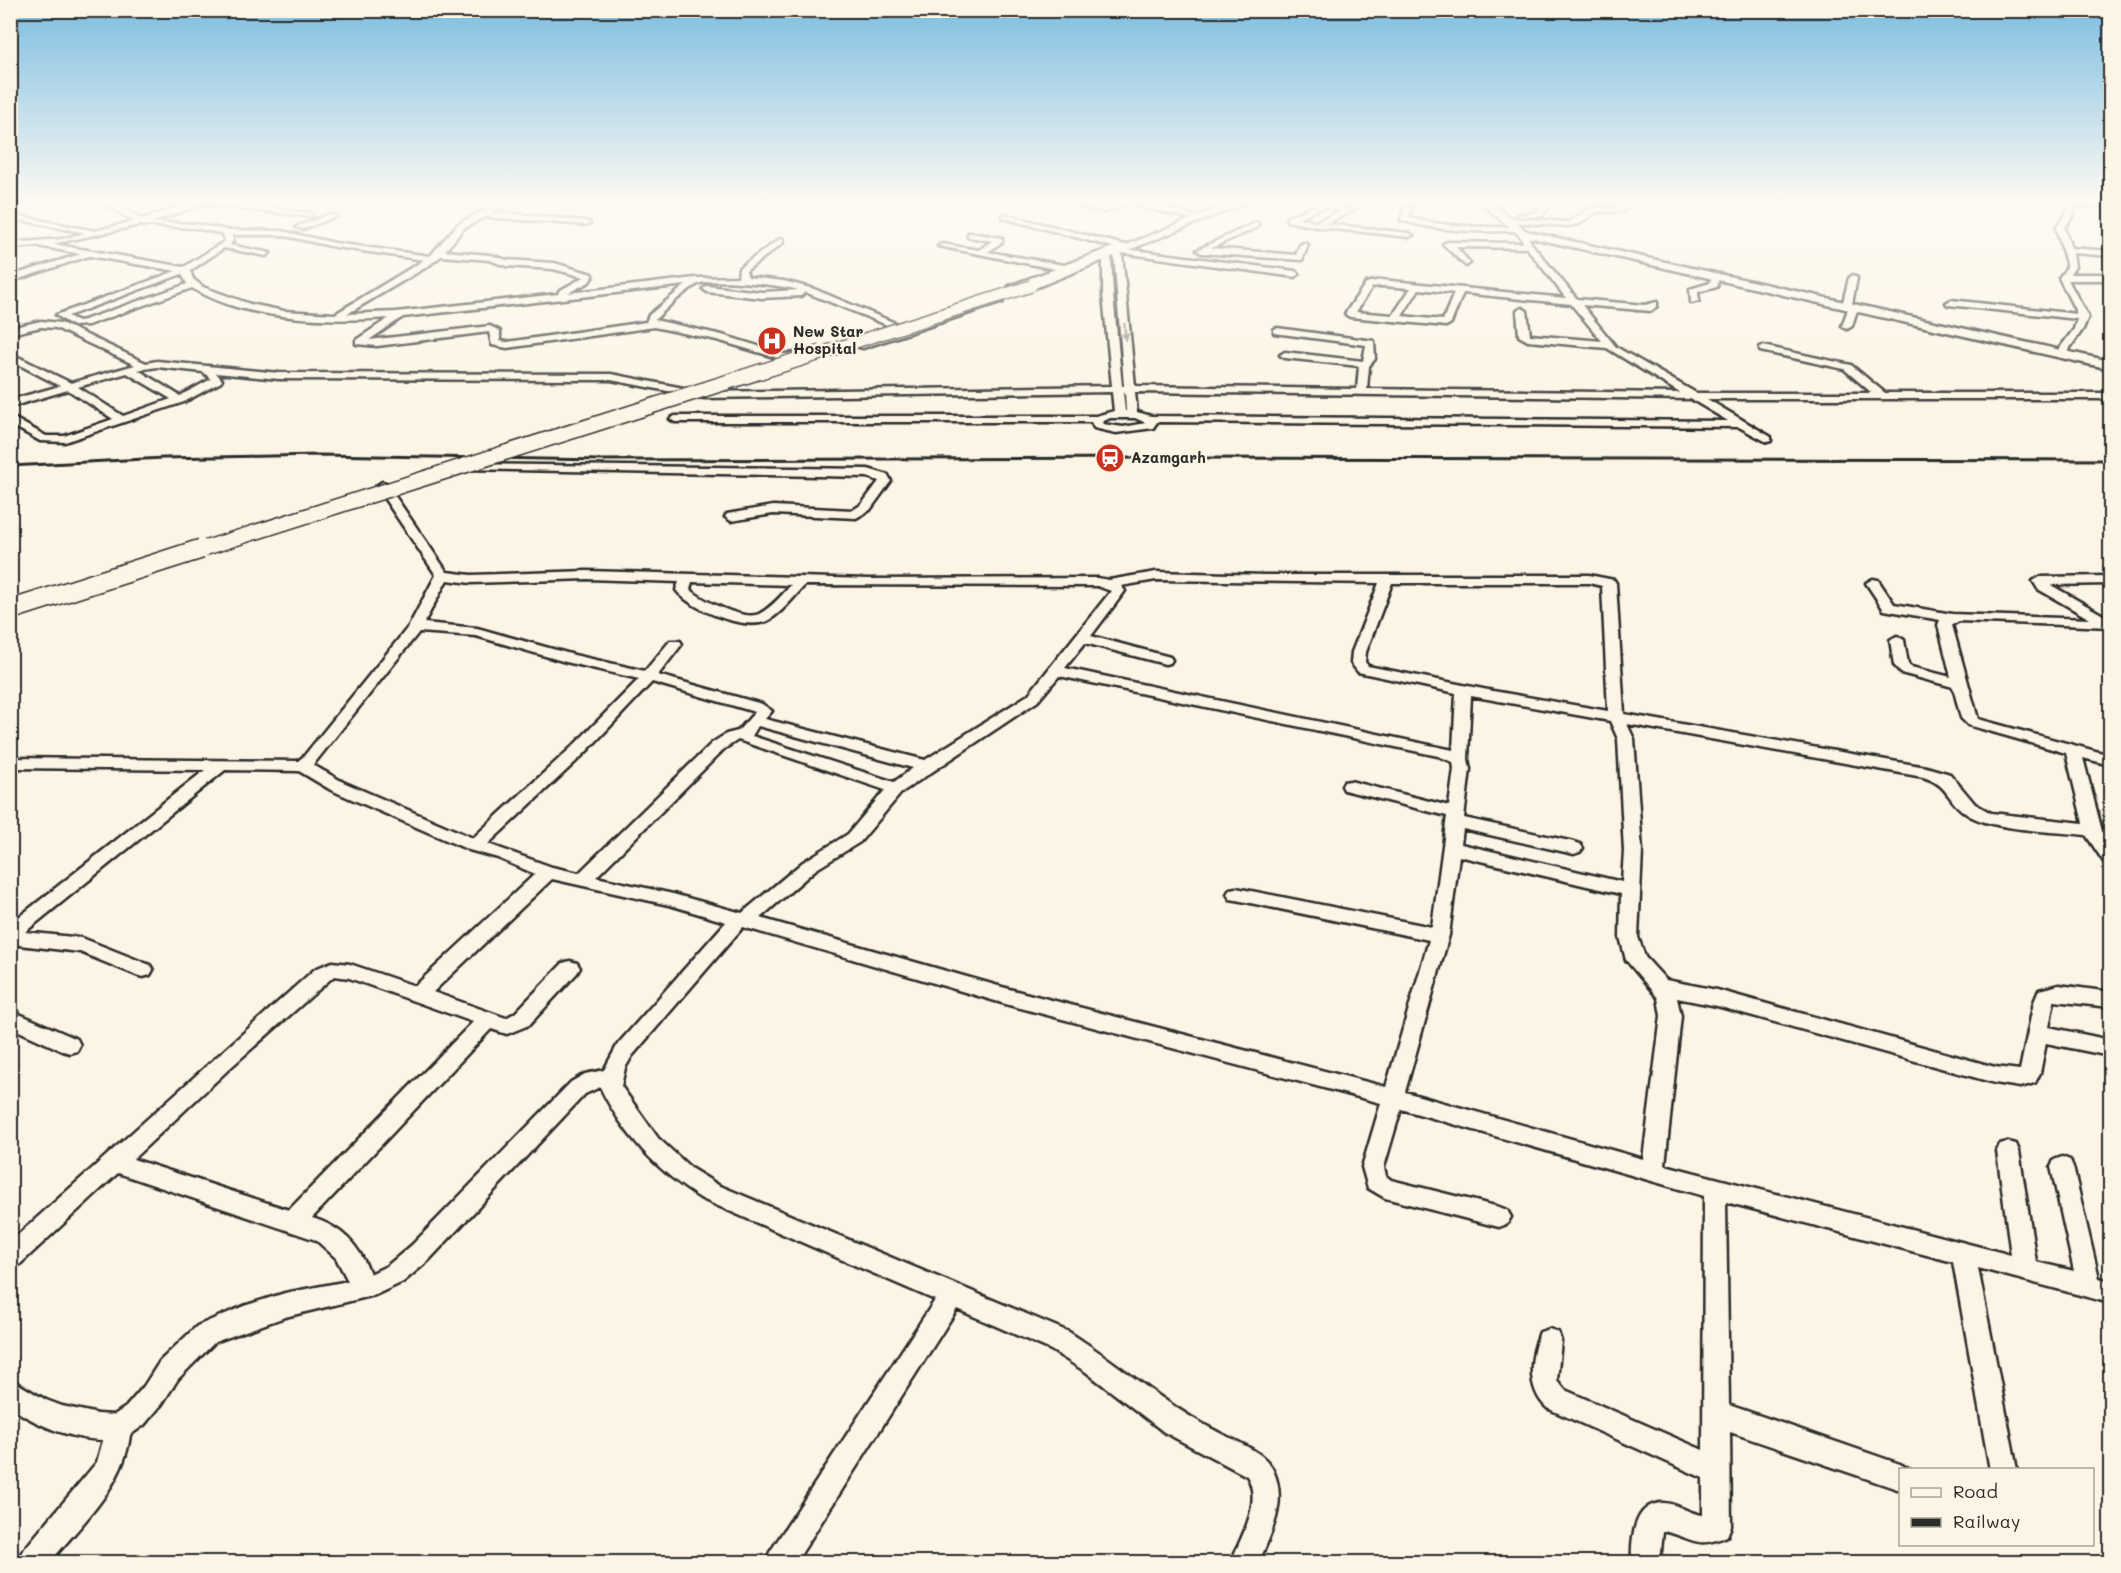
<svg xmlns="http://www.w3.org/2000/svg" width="2121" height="1573" font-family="Mali,sans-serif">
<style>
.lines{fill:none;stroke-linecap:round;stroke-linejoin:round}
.minor-casing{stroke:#2b2b2b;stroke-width:5}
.major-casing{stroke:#2b2b2b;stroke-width:5}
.minor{fill:#fcf5e5;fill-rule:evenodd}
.major{fill:#fcf5e5;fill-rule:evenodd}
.rail{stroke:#2b2b2b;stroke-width:3}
.major-bridge-far2-casing{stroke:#2b2b2b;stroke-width:14;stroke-linecap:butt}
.major-bridge-far1-casing{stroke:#2b2b2b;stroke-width:17;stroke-linecap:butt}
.major-bridge-casing{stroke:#2b2b2b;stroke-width:22;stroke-linecap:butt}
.major-bridge-far2{stroke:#fcf5e5;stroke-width:11}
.major-bridge-far1{stroke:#fcf5e5;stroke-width:14}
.major-bridge{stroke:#fcf5e5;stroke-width:19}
.oneway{fill:#949088}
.labels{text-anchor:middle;stroke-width:4.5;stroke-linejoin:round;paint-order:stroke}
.far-poi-label{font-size:15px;font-weight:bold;fill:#2b2b2b;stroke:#fcf5e5;text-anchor:start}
</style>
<rect width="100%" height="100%" fill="#fcf5e5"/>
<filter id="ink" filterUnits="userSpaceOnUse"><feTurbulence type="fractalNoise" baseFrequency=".0167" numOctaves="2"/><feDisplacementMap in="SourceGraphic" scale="12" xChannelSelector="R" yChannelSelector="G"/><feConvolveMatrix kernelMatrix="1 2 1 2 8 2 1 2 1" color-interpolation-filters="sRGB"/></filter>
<g filter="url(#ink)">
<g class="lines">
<g class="minor-casing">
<path id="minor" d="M100,201H110L142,219L197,201H217L309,213H312V217L203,204L152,222L195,224L227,230L281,231L335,243L430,256L458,224L502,201H512L492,212L586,221L590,223L586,225L485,217L464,228L445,251L490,255L507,260L554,263L592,274L593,276L589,282L568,293L695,278L738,277L739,268L780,239H783V243L746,271L748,277L784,281L814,289L900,325L892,327L805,292L801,296L762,298L707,292L703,289L707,286L762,292L799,290C781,285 712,277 698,284C686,290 663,311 655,320L722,335L784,354L809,352V356L784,360L717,340L654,327L507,348L492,345L489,332L377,346L356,344V340L389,318C328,322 246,321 192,288L88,325L73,326L56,315L176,271L89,256L10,282V276L81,254L38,246L10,248V243L62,239L85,233L10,218V214L95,231L134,221ZM140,225L195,228L223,234L225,241L184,267L53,244ZM232,235H281L335,247L424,260L335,314L284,311L250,304L203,287L193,279L190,271L224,248L266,256L270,253L230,245L233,241ZM441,256L489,260L506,266L553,269L584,277L559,291L558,294L396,312L347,314L428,266ZM182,274L187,284L84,320L78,321L68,316ZM686,285L649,315L646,322L507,342L500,341V331L490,326L369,340L403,317Z
M1074,201L1104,208L1119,201H1139L1204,219L1200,221L1128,203L1105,212L1074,205Z
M1311,201L1324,202L1354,210L1326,224L1409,233L1413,235L1409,237L1316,227L1287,221V217L1316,205ZM1324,207L1342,211L1315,222L1298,218Z
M1545,201H1553L1542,216L1521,217L1517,215L1537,212Z
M1682,201H1699L1695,203Z
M2069,201L2110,204V208L2076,206L2074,214L2064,228L2071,248L2110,251V256L2073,253L2075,267L2070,274H2110V280H2068L2088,317L2083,329L2065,355L2056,353L2074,329L2077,319L1948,305L1946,303L1951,300L2077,314L2059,278L2067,267L2056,228L2066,214Z
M1408,206L1412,208L1408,217C1444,228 1481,227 1518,227L1522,229L1518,231C1478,232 1440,232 1401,220L1404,208Z
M1621,207H1624V211L1596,212L1579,224L1568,226L1509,222L1505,220L1509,218L1568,222L1591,208Z
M330,214L337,216L303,229L296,227Z
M1003,214L1125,245V249L1295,271L1299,274L1295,277L1122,253L1135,386L1357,389L1359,366L1285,358L1280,355L1285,352L1363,361L1366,345L1274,333V329L1277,328L1374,341L1375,359L1369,366L1367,389L1680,393L1607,348L1528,341L1519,336L1517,311L1522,308L1527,311L1530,335L1602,341L1571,304L1463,293L1451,323L1446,326L1350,317L1345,314L1366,283L1381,280L1566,298L1527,248L1456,247L1470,263L1466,266L1443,244L1447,242L1523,243L1519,233L1523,231H1526L1531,243L1577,299L1645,305L1657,302V306L1651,311L1582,305L1616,347L1696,393H1872L1844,369L1760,351V347L1763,346L1851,365L1885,393H2110V399H1707L1771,437V441L1767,442L1739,427L1157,422L1153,428L1116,433L1094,428L1091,422H675L670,419L675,416H1096L1114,411L1112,392L704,398L611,380L279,379L216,373L222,380L221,382L184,402L65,442L40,441L10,424V416L46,436H64L113,419L68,390L10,407V400L60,386L10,360V353L71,383L135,365L56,328L41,327L10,334V328L41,321L61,323L146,363L157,361L279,373L611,374L704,392L1112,386L1103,295V257L1012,291L1008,288L1009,286L1055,269L938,246L942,244L979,250L992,241L968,237V233H971L1002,238V242L988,252L1064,265L1113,247L1003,218ZM1114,252V253L1124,386H1122L1113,295L1111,257L1108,255ZM1381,286L1411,288L1393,315L1356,312L1372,287ZM1419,289L1454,293L1443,320L1402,316ZM157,367L203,372L211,379L180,396L138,370ZM127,373L171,399L123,416L78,387ZM1123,392H1125L1126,411H1125ZM1135,392L1691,399L1728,421L1151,416L1137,412ZM1110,418H1135L1146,423L1123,427L1103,424L1102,422Z
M1255,223H1258V227L1211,248L1296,255L1300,245L1304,243L1308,245L1302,260L1201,253L1197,250Z
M1712,275L1719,277L1717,287L1698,292L1699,301L1691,303L1690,289L1710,283Z
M1853,275L1857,278L1852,304L1858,307L1852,326L1847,329L1842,326L1848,309L1842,306L1849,278Z
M995,300L1003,302L863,348L855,346Z
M465,464L868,469L888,475L891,481L870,510L856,518L773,514L731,521L725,517L727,514L773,506L853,510L862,504L879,481L867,477L461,469V465Z
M382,482L386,483L447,572L471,575L587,571L869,579L1097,578L1109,580L1156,572L1265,575H1589L1614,580L1616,583L1624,714L1926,767L1950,774L1975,804L1991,813L2083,823L2066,753L1968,725L1961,718L1953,687L1901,673L1894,665L1890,640L1897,636L1904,640L1908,664L1911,667L1951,677L1938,625L1940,620L1884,610L1866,583L1873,579L1878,580L1894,604L1952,614L2090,619L2038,589L2033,581L2040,577L2110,576V584L2051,585L2110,619V627L1959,621L1952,625L1978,719L2110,755V765L2083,758L2103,835L2110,845V864L2104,862L2086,835C2055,831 1988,831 1964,812C1946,799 1949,785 1923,777L1627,724L1634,739L1642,851L1638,937L1645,957L1666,980L1717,990L1995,1067L2020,1070L2034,1002L2039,990L2059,985L2110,992V1007L2054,1001L2049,1027L2110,1040V1056L2046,1043L2040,1073L2035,1083L2020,1087L1995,1083L1717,1006L1677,998L1681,1016L1665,1165L2011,1255L1997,1151L2000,1144L2008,1142L2016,1144L2019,1151L2036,1262L2074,1271L2051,1167L2054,1160L2062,1157L2070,1160L2073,1167L2099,1278L2110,1281V1303L1978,1268L2017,1470H1990L1953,1262L1726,1202L1729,1405L1900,1464L1910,1470H1900V1490L1730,1432L1731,1526L1727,1536C1695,1550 1693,1537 1663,1531L1660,1562H1632C1631,1541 1633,1503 1663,1503C1677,1503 1689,1514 1703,1515V1478L1547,1408C1526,1388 1530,1357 1540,1332L1549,1329L1558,1332L1561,1341L1557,1380L1565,1390L1703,1450L1704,1196L1401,1109L1384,1167L1386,1176L1391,1180L1499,1207L1507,1210L1511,1217L1507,1224L1499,1227L1385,1198L1368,1188L1362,1167L1381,1103L1009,1005L743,927L632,1056L625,1068L621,1086L658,1138L692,1169L718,1185L1069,1332C1118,1363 1162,1403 1214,1430C1233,1441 1264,1450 1273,1470C1288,1502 1271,1533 1259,1562H1231C1241,1537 1263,1502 1247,1476L1164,1432L1086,1372L1051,1350L957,1309L796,1562H766L770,1552L935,1300L702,1199C658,1172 623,1134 600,1087L585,1094L428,1261L403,1282L375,1295L285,1317L215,1342L178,1379L162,1404L144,1425L130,1435C124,1486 81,1524 50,1562H18L22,1552L97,1462L103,1440C70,1439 37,1425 10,1407V1379L46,1400L62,1406L98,1414L114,1415L126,1407L144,1386L160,1361L197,1326L244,1306L285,1293L348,1281L336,1258L316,1240L118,1173L18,1266L10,1269V1242L315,969L332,962L350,964L415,986L535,874L498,858L469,850L331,790L299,771L225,770L25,932L82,938L150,965L153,970L150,975L143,977L136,975L80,952L19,945L10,942V924L205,770L10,768V758L298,761L304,756L409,626L436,575L376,486ZM587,579L679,582L676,590C690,609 744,631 767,621C782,613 794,597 805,585L1097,586L1111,591L1028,695L925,760L765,719L772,711L762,704L658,675L682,644L680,641H670L645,671L574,655L477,628L424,623L447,580L471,583ZM1156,580L1379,583L1352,652L1351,663L1358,672L1456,693L1453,750L1065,668L1085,643L1165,664L1170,663L1172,660L1170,657L1091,636L1125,591L1121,586ZM692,582L791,585C782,595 772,607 759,614C744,621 701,600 690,589ZM1392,583H1589L1602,586L1608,711L1493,691L1368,666L1365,662L1366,652ZM419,632L476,636L566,662L639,679L573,746L473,838L343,782L313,765ZM1059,676L1438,756L1453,762L1454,769L1449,806L1350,781L1344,782L1342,786L1344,790L1447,816L1432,927L1236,888L1230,889L1227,894L1230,899L1236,900L1429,940L1386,1087L1009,989L760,918L815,870L860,842L902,792L1038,701ZM652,682L755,712L738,731L726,734L712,743L579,873L552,867L488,844L585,753ZM1471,696L1610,721L1618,739L1624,851L1622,882L1461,844L1463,829L1574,854L1580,852L1583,848L1580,844L1574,842L1464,818L1470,769L1468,759ZM758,726L913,768L894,782L752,736ZM738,740L885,790L848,834L803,862L742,913L673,894L596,877L724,749ZM1459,856L1621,894L1620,937L1626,960L1658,998L1661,1016L1643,1159L1405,1092L1449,935ZM552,879L673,906L726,922L618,1044L604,1070L585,1074L571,1082L412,1245L387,1266L370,1274C359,1245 342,1227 312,1218L491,1029L507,1034L529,1025L577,973L580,968L577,963L570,961L563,963L515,1013L506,1018L433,992ZM334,976L349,978L473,1022L289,1210L133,1159L231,1067Z
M10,1010L77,1039L80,1045L77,1051L70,1053L63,1051L10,1027Z"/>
</g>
<g class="major-casing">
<path id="major" d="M1235,201H1250L1035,288L1031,289L1025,286Z
M1478,201H1489L1526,231L2110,361V369L1519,235Z"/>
</g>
<use href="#minor" class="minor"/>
<use href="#major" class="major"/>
<path class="rail" d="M10,466L164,458L319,455L601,460L1167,458L2110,460"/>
<g class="major-bridge-far2-casing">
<path id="major-bridge-far2" d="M818,354L1031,286"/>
</g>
<g class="major-bridge-far1-casing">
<path id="major-bridge-far1" d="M196,551L822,352"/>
</g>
<g class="major-bridge-casing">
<path id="major-bridge" d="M10,610L201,549"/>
</g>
<use href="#major-bridge-far2" class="major-bridge-far2"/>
<use href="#major-bridge-far1" class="major-bridge-far1"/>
<use href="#major-bridge" class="major-bridge"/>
</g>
<defs><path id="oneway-solid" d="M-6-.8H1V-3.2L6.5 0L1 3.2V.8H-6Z" transform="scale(1.5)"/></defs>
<use class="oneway" href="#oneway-solid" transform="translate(1125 332) rotate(86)"/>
</g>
<linearGradient id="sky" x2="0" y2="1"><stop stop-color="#7cbde1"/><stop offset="0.48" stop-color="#fefaf3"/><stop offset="1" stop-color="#fefaf3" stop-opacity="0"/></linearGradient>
<rect width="2121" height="422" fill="url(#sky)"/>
<defs>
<g id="hospital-disc" transform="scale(1.5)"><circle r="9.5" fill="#c8321e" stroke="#fcf5e5"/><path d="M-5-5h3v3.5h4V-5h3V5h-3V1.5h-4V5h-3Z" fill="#fff"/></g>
<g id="station-disc" transform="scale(1.5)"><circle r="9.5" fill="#c8321e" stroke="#fcf5e5"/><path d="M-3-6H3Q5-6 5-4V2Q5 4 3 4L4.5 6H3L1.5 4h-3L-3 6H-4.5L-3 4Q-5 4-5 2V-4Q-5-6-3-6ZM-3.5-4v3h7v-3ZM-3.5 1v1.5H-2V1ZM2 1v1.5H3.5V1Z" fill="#fff"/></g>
</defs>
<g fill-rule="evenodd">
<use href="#hospital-disc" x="772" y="341"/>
<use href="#station-disc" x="1110" y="458"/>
</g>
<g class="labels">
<g class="far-poi-label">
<text x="793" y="337">New Star<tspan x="793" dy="17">Hospital</tspan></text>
<text x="1131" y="463">Azamgarh</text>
</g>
</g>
<rect width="2121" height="1573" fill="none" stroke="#fcf5e5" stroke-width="36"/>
<rect x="18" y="18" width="2085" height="1537" fill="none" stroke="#2b2b2b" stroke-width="2" filter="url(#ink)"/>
<rect x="1899" y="1468" width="195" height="78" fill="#fcf5e5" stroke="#a8a49b" stroke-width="1.5"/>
<rect x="1911" y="1488" width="30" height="9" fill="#fcf5e5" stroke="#a8a49b" stroke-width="1.5"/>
<text x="1953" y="1498" font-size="18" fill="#2b2b2b">Road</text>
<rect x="1911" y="1518" width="30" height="9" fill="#2b2b2b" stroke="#a8a49b" stroke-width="1.5"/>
<text x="1953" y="1528" font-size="18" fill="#2b2b2b">Railway</text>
</svg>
